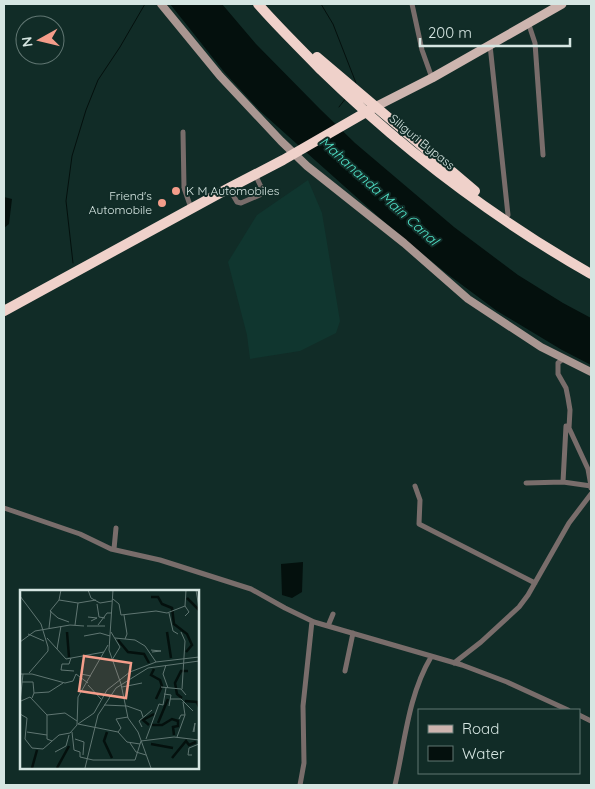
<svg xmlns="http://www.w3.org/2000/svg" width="595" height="789" font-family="Quicksand,sans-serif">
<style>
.built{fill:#10362f}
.water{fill:#04100d}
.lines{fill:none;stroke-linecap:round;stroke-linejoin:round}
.stream{stroke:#04100d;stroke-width:1}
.street{stroke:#796d6b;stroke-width:5}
.secondary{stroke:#a99691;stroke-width:8}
.primary{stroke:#cdb5af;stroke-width:9}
.highway{stroke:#efd1ca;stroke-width:10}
.poi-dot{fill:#f49d8a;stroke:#112c27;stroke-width:2}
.labels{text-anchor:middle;stroke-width:4;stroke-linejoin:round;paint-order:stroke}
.street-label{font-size:12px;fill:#d6e6e2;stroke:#112c27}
.poi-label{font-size:12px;fill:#d6e6e2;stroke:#112c27;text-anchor:start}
.water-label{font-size:14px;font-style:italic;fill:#4fdfc5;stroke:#112c27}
.inset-river{fill:none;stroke:#04100d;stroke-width:2.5}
.inset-road{fill:none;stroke:#607672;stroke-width:1}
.view{fill:#f49d8a;fill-opacity:0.15;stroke:#f49d8a;stroke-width:2.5}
.inset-edge{fill:none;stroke:#d6e6e2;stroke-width:2.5}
</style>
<rect width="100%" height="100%" fill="#112c27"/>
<path class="built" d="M308,180L322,213L340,321L336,333L300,351L250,359L247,335L228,262L257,215Z"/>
<path class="water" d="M170,4H222L256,44L320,109L355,143L454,227L518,275L563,303L591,318V365L562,350L497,311L446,273L391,228L260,111L225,73Z
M4,197L12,199L9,224L4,228Z
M303,562L302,592L292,598L282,595L281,564Z"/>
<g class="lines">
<path class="stream" d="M321,4L333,24L356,83
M339,107L346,98
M73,263L66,201L72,156L86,110L98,80L120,47L145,4"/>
<path class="street" d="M412,4L422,50L432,78
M528,22L535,43L543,155
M490,45L508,215
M183,132L184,188L191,208
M229,188L237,202L241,203L262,194V189L255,174
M564,358L558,363V374L566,388L568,398L570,410L569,428L588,469L591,486
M563,482L566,426
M526,483L563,482L591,486V488
M415,486L420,500L419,524L535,583
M4,508L80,534L111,549L160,560L251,589L285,608L314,622L462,665L507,682L568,710
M114,549L116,528
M328,626L333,614
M454,663L481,642L519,607L528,595L569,523L591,494
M345,671L353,633
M579,715L591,721
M300,785L304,763L303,706L312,621
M395,785C405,742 408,696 431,657"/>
<path class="secondary" d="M161,4L220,76L281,141L307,166L404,243L468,299L541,347L591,372"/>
<path class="primary" d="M375,107L432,78L562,4"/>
<path class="highway" d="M258,4C278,27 300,48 321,70C402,149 493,218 591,274
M317,57L475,191
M4,311L229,188L283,160L375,107"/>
</g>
<g class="poi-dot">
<circle cx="176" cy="191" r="5"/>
<circle cx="162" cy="203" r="5"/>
</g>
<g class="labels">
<g class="street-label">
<text transform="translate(422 142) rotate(39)" y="4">Siliguri Bypass</text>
</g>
<g class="poi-label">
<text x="186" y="195">K M Automobiles</text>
<text x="152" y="200" text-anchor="end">Friend's<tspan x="152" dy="14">Automobile</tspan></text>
</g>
<g class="water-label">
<text transform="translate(379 191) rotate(42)" y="5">Mahananda Main Canal</text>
</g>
</g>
<g transform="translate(20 590)">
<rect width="179" height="179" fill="#112c27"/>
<path class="inset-river" d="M131,7H138L142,14L152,18L154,34L167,44L172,55L166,62M167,8L179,20M47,42L49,67M147,42L151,68M98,50L108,62L124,64L129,73M134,79L131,85L140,90L142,96L136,109M162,108L157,104L155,93L161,81H168M165,111L177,112L179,117M138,133L148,109M129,135L123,130L134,124M132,135H142L152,129L158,131V136L153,137L154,145M87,142L84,151L92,168M131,154L153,158M152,168L166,151L169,155L176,152M12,178L17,160M37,178L49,156"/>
<path class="inset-road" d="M41,0L39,10L30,21L38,28L49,32M68,0L71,8L80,13L92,11M93,0L89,60L101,94M176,0L179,18M0,6L21,34L28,57V61L9,83M93,9L99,14L101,25L136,21L147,23L165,16M39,10L58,13L76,10M77,14L79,27L85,28M149,23L153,41L158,44M104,25L107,44L105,49M165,26L169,22L165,16L166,0M68,27L77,28L71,31M55,35L58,13M78,35L87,23H91M67,36H85M29,38L31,21M91,42L100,57L92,70M161,42L165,51L162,99M8,44L24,51M64,46L80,43L90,46M27,48L46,69L84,62M95,48L115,50L125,56L136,72M0,52L15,41L50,35L64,36M37,59L41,36M131,60L141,61L132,62M51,68L49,74H42L41,80L54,81M146,75L143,84L148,98M110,82L136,72L179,67M0,84H12L45,93L53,91L56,84L68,93M60,89L61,84L71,86M2,92H13L14,103M101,94L108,128L118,142L131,178M68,95L81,109M102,97L122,93M141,97L161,99L166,105M144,104L151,105L149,116M12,108L14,103L29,102L43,93M150,109H161L173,121M1,111L10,107L27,125L45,123L57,131M0,112L3,84M84,115L107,116M107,116L121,121L123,127M74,123L87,100L110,82M0,124L7,128L5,149L12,158L23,159L39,145L50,143L57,135L58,107L88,55M27,125V149L32,151M159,129L161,125H165L163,112M58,134L98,142L107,152L120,154M58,134L74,123M122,137L119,131L132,120M7,142L27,145M52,142L54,160L60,162V167L73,170H115L121,151M98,142L101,138L96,129L108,127M173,142L175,133L174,142M157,147L165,125M55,149L64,152L63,165M126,149L139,114L143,115L146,98M121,151L154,147L179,150M110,153L116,162L126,165M35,162L46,156L49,145M172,165H168L169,158L179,154M65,178L78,125L96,98L128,78L179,71"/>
<path class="view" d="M64,66L111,73L106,108L59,101Z"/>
<rect width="179" height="179" class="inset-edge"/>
</g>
<rect width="595" height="789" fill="none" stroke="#d6e6e2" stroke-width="10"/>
<rect x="418" y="709" width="162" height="65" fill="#112c27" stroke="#607672"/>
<rect x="428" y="725" width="25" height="8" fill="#cdb5af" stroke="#607672"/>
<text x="462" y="734" font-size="15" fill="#d6e6e2">Road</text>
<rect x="428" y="746" width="25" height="15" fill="#04100d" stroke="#607672"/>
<text x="462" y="759" font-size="15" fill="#d6e6e2">Water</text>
<g transform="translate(40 40) rotate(262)"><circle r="24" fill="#112c27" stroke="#607672"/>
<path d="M0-4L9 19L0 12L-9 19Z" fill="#f49d8a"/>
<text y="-8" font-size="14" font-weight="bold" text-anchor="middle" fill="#d6e6e2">N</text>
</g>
<path d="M420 38v8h150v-8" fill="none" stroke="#d6e6e2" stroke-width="2.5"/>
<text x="428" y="38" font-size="15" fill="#d6e6e2" stroke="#112c27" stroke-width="4" paint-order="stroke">200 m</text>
</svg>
